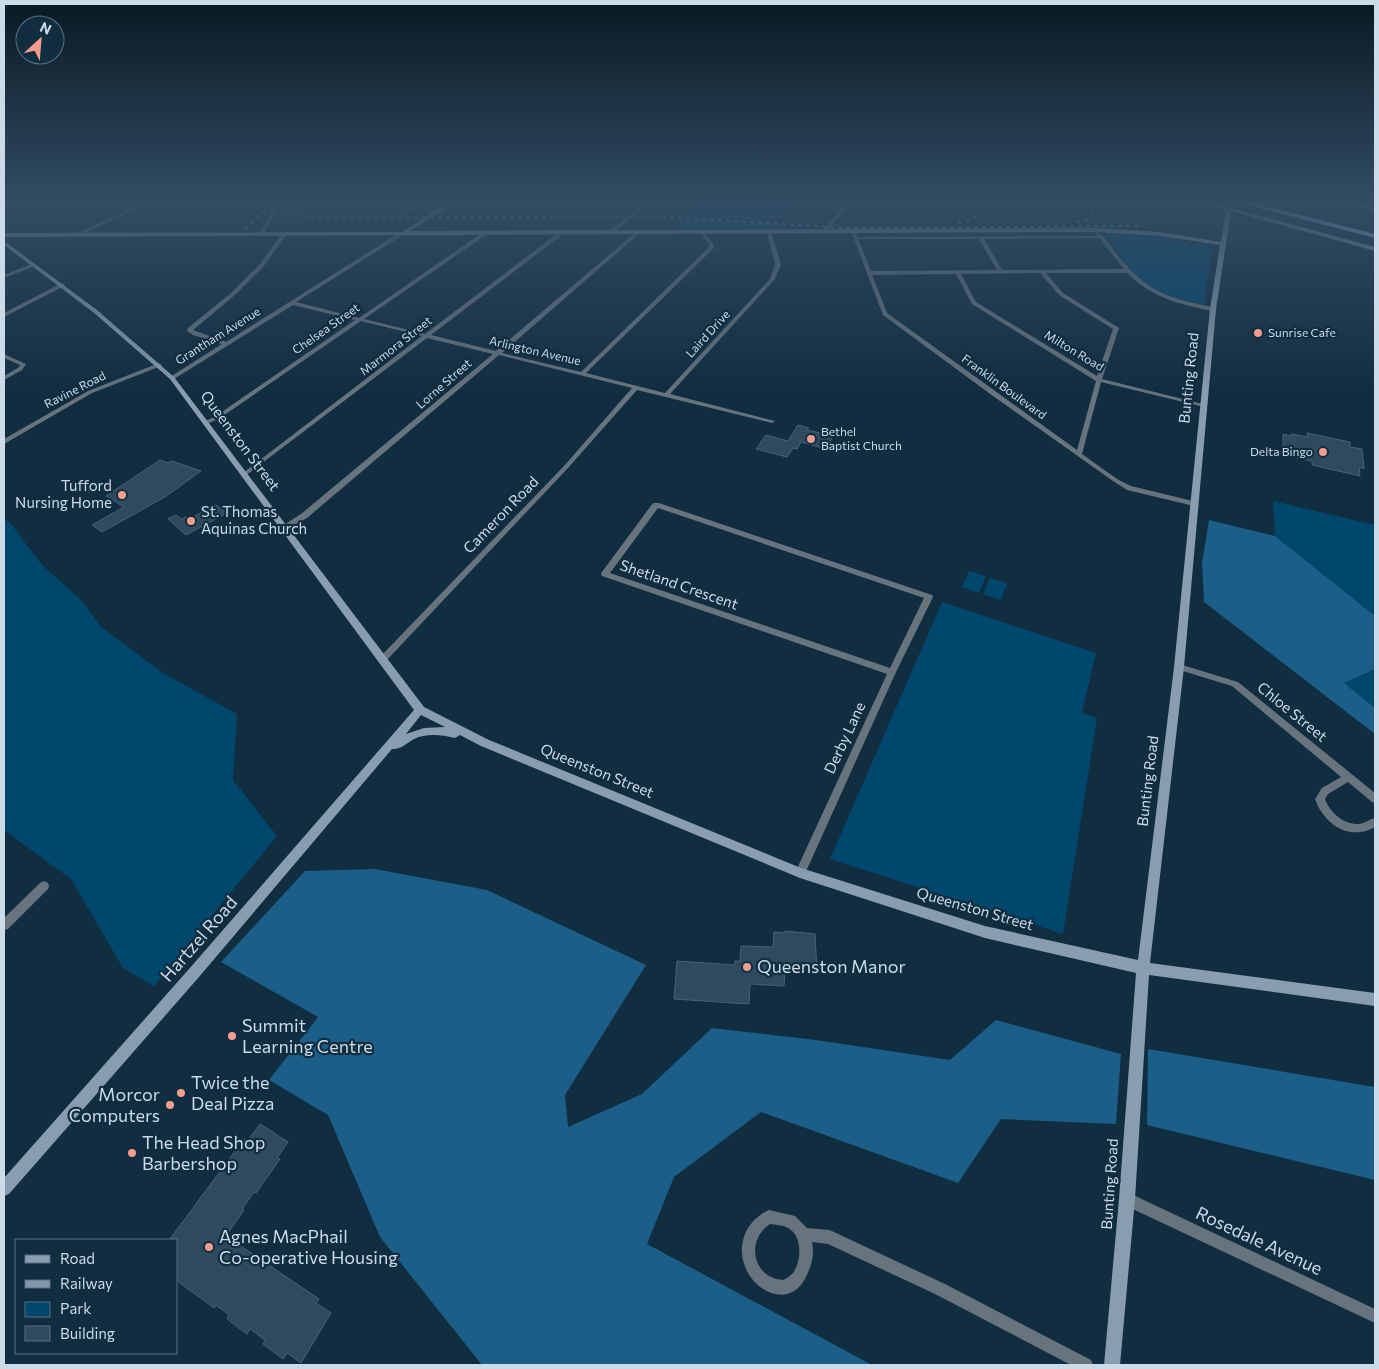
<svg xmlns="http://www.w3.org/2000/svg" width="1379" height="1369" font-family="Commissioner,sans-serif">
<style>
.green{fill:#00476e}
.forest{fill:#1b5e88}
.building{fill:#2e4a5e;stroke:#456278}
.lines{fill:none;stroke-linecap:round;stroke-linejoin:round}
.street{fill:#67737d;fill-rule:evenodd}
.secondary{fill:#889dad;fill-rule:evenodd}
.highway{fill:#badaf3;fill-rule:evenodd}
.rail{stroke:#8296a5;stroke-width:2;stroke-dasharray:4 4;stroke-linecap:butt}
.poi-dot{fill:#f49d8d;stroke:#112d40;stroke-width:2}
.labels{text-anchor:middle;stroke-width:4.5;stroke-linejoin:round;paint-order:stroke}
.far-street-label{font-size:12px;fill:#cbdbe7;stroke:#112d40}
.far-poi-label{font-size:12px;fill:#cbdbe7;stroke:#112d40;text-anchor:start}
.street-label{font-size:15px;fill:#cbdbe7;stroke:#112d40}
.poi-label{font-size:15px;fill:#cbdbe7;stroke:#112d40;text-anchor:end}
.near-street-label{font-size:18px;fill:#cbdbe7;stroke:#112d40}
.near-poi-label{font-size:18px;fill:#cbdbe7;stroke:#112d40;text-anchor:start}
</style>
<rect width="100%" height="100%" fill="#112d40"/>
<path class="green" d="M701,201H773L791,204L777,221L686,215Z
M683,218L805,226L806,228L672,229Z
M1106,233L1156,237L1212,247L1204,305C1182,300 1154,293 1136,277C1127,269 1114,244 1106,233Z
M1273,501L1375,525V616L1275,536Z
M4,519L11,524L42,565L82,601L101,627L163,673L237,714L233,780L277,836L154,986L123,968L71,879L4,830Z
M969,571L986,576L979,593L962,587Z
M990,578L1007,583L1001,600L983,594Z
M942,602L1096,653L1082,713L1097,718L1063,934L830,859Z
M1375,669V708L1344,683Z"/>
<path class="forest" d="M1209,520L1275,536L1375,616V669L1344,683L1375,708V734L1204,602L1202,563Z
M375,869L487,890L646,965L565,1095L568,1127L642,1094L712,1028L816,1040L950,1060L996,1020L1121,1054L1116,1124L1001,1119L958,1183L761,1112L674,1177L647,1244L872,1365H482L380,1237L328,1115L269,1080L318,1017L221,962L305,871Z
M1148,1049L1375,1087V1180L1147,1125Z"/>
<path class="building" d="M798,425L809,428L807,430L833,436L826,449L801,442L797,449L793,448L787,457L756,449L766,435L788,441Z
M1307,433L1350,442V447L1362,449L1364,469L1359,467L1360,476L1312,465V461L1283,455V434L1291,436V434L1308,437Z
M160,460L168,463L172,461L201,471L165,497L102,532L92,525L124,507L106,496Z
M216,505L227,513L186,535L168,519L176,515L182,519L186,517L189,519Z
M785,931L815,934L817,971L785,969L784,986L750,984L749,1004L674,999L677,961L735,965V961H740L741,946L773,947L774,932L785,933Z
M260,1124L288,1142L277,1158L280,1159L256,1193L254,1192L242,1209L244,1210L226,1236L319,1299L316,1303L331,1313L301,1363L287,1353L283,1359L263,1344L265,1340L250,1329L247,1334L227,1319L229,1315L216,1305L214,1308L176,1280V1240L170,1239L244,1139L248,1140Z"/>
<g class="lines">
<path class="street" d="M22,201H29L4,210V208Z
M105,201C115,201 124,205 133,206C140,206 146,201 153,201L79,236H75V234L132,208Z
M278,201H282L263,235L259,236V235Z
M647,201H652L612,234H608V232Z
M847,201H852L826,233H822V231Z
M851,231H855L857,237L1097,236L1095,233L1097,232C1108,239 1116,254 1125,264C1153,296 1176,299 1215,308L1216,309L1213,311C1178,304 1153,298 1127,273H1046L1063,293L1119,328L1102,379L1207,405L1204,407L1101,382L1082,454L1117,479L1131,486L1197,502V506H1194L1127,490L1113,481L993,396L883,315ZM1099,238L1124,269L1002,270L984,239ZM858,239H979L997,270L871,271ZM1040,273L1059,295L1113,329L1097,376L976,302L961,274ZM956,274L972,304L1096,381L1077,450L887,313L872,275Z
M636,232L640,233L502,353L581,372L709,247L710,245L701,233L703,232L714,245L713,249L586,373L665,393L770,279L775,264L767,233L771,232L781,264L775,279L670,394L775,421L772,423L637,390L568,468L385,662H379L378,660L379,658L564,466L632,388L499,355L307,518L285,530L281,528L282,526L301,514L493,354L427,338L245,476L243,475V473L422,336L361,321L220,418L205,425L203,424V422L216,416L355,320L293,305L174,379H170V377L222,344L193,335L187,331L188,328L231,293L260,264L282,234L286,235L264,266L235,295L193,330L226,342L399,233H403V235L296,302L359,318L482,233H486V235L364,319L425,334L558,233H562V235L431,335L496,351Z
M32,264L37,265L4,278V275Z
M62,283L65,285L64,286L4,317V313Z
M4,354L26,364L22,370L4,380V376L18,368L20,365L4,358Z
M159,363L162,365L161,366L92,393L4,444V439L88,391Z
M653,503H659L932,595L933,597L896,672L804,876L800,878L796,876L795,873L887,674L602,576L601,574L602,572ZM658,508L924,598L890,668L610,573Z
M1179,664L1238,682L1375,793V803L1372,802L1348,782L1328,794L1325,799C1330,813 1344,825 1360,824C1365,823 1370,819 1375,818V827C1371,829 1365,832 1360,832C1339,835 1321,817 1315,799L1322,788L1341,777L1232,686L1176,669L1175,667L1176,665Z
M44,881L48,883L49,886L48,889L8,929L4,930V918L40,883Z
M1127,1192L1375,1309V1323L1122,1204L1120,1199L1122,1194Z
M769,1210L795,1216L807,1228L829,1230L834,1232L945,1284L1091,1360L1093,1365H1071L935,1294L828,1244L812,1242C815,1255 811,1267 805,1279C784,1318 728,1277 745,1234C750,1223 758,1215 769,1210ZM770,1224C775,1225 782,1225 786,1227C803,1234 802,1260 793,1273C790,1276 787,1278 783,1280C753,1278 745,1241 770,1224Z"/>
<path class="secondary" d="M451,201H457L410,231L1095,228L1160,232L1221,242L1226,210L1197,201H1206L1226,207L1227,201H1233L1231,208L1375,247V251L1231,211L1216,309L1184,667L1150,963L1375,993V1006L1149,975L1135,1199L1120,1365H1104L1119,1199L1136,973L985,938L800,878L481,746L460,735L455,738C441,735 427,733 414,739C407,743 400,750 392,749L199,977L9,1194L4,1196V1178L189,969L414,710L170,379L93,312L4,245V241L97,310L174,377L424,707L489,740L801,868L985,926L1138,960L1174,667L1210,309L1220,245L1160,236L1095,232L4,237V233L402,232ZM421,715L445,727L424,728L406,734Z
M1338,201H1348L1375,207V211Z"/>
<path class="highway" d="M1232,201H1246L1375,234V238Z"/>
<path class="rail" d="M266,201L284,212L319,218L656,216L846,228L1139,226
M404,213L440,201
M1077,222L1090,219L1095,211
M958,223L972,220L978,213
M245,229L261,213L283,201"/>
</g>
<linearGradient id="sky" x2="0" y2="1"><stop stop-color="#091923"/><stop offset="0.51" stop-color="#324c64"/><stop offset="1" stop-color="#324c64" stop-opacity="0"/></linearGradient>
<rect width="1379" height="393" fill="url(#sky)"/>
<g class="poi-dot">
<circle cx="1258" cy="333" r="5"/>
<circle cx="811" cy="439" r="5"/>
<circle cx="1323" cy="452" r="5"/>
<circle cx="122" cy="495" r="5"/>
<circle cx="191" cy="521" r="5"/>
<circle cx="747" cy="967" r="5"/>
<circle cx="232" cy="1036" r="5"/>
<circle cx="181" cy="1093" r="5"/>
<circle cx="170" cy="1105" r="5"/>
<circle cx="132" cy="1153" r="5"/>
<circle cx="209" cy="1247" r="5"/>
</g>
<g class="labels">
<g class="far-street-label">
<text transform="translate(326 329) rotate(-35)" y="4">Chelsea Street</text>
<text transform="translate(708 334) rotate(-48)" y="4">Laird Drive</text>
<text transform="translate(218 336) rotate(-32)" y="4">Grantham Avenue</text>
<text transform="translate(396 346) rotate(-38)" y="4">Marmora Street</text>
<text transform="translate(535 351) rotate(13)" y="4">Arlington Avenue</text>
<text transform="translate(1074 351) rotate(31)" y="4">Milton Road</text>
<text transform="translate(444 384) rotate(-41)" y="4">Lorne Street</text>
<text transform="translate(1004 387) rotate(36)" y="4">Franklin Boulevard</text>
<text transform="translate(75 390) rotate(-27)" y="4">Ravine Road</text>
</g>
<g class="far-poi-label">
<text x="1268" y="337">Sunrise Cafe</text>
<text x="821" y="436">Bethel<tspan x="821" dy="14">Baptist Church</tspan></text>
<text x="1313" y="456" text-anchor="end">Delta Bingo</text>
</g>
<g class="street-label">
<text transform="translate(1189 378) rotate(-84)" y="5">Bunting Road</text>
<text transform="translate(240 441) rotate(53)" y="5">Queenston Street</text>
<text transform="translate(501 515) rotate(-46)" y="5">Cameron Road</text>
<text transform="translate(679 585) rotate(19)" y="5">Shetland Crescent</text>
<text transform="translate(1292 712) rotate(39)" y="5">Chloe Street</text>
<text transform="translate(845 738) rotate(-65)" y="5">Derby Lane</text>
<text transform="translate(597 771) rotate(22)" y="5">Queenston Street</text>
<text transform="translate(1148 781) rotate(-83)" y="5">Bunting Road</text>
<text transform="translate(975 909) rotate(16)" y="5">Queenston Street</text>
<text transform="translate(1110 1184) rotate(-86)" y="5">Bunting Road</text>
</g>
<g class="poi-label">
<text x="112" y="491">Tufford<tspan x="112" dy="17">Nursing Home</tspan></text>
<text x="201" y="517" text-anchor="start">St. Thomas<tspan x="201" dy="17">Aquinas Church</tspan></text>
</g>
<g class="near-street-label">
<text transform="translate(199 939) rotate(-49)" y="6">Hartzel Road</text>
<text transform="translate(1259 1241) rotate(25)" y="6">Rosedale Avenue</text>
</g>
<g class="near-poi-label">
<text x="757" y="973">Queenston Manor</text>
<text x="242" y="1032">Summit<tspan x="242" dy="21">Learning Centre</tspan></text>
<text x="191" y="1089">Twice the<tspan x="191" dy="21">Deal Pizza</tspan></text>
<text x="160" y="1101" text-anchor="end">Morcor<tspan x="160" dy="21">Computers</tspan></text>
<text x="142" y="1149">The Head Shop<tspan x="142" dy="21">Barbershop</tspan></text>
<text x="219" y="1243">Agnes MacPhail<tspan x="219" dy="21">Co-operative Housing</tspan></text>
</g>
</g>
<rect width="1379" height="1369" fill="none" stroke="#cbdbe7" stroke-width="10"/>
<rect x="15" y="1239" width="162" height="115" fill="#112d40" stroke="#5b7383"/>
<rect x="25" y="1255" width="25" height="8" fill="#889dad" stroke="#5b7383"/>
<text x="60" y="1264" font-size="15" fill="#cbdbe7">Road</text>
<rect x="25" y="1280" width="25" height="8" fill="#8296a5" stroke="#5b7383"/>
<text x="60" y="1289" font-size="15" fill="#cbdbe7">Railway</text>
<rect x="25" y="1302" width="25" height="15" fill="#00476e" stroke="#5b7383"/>
<text x="60" y="1314" font-size="15" fill="#cbdbe7">Park</text>
<rect x="25" y="1326" width="25" height="15" fill="#2e4a5e" stroke="#5b7383"/>
<text x="60" y="1339" font-size="15" fill="#cbdbe7">Building</text>
<g transform="translate(40 40) rotate(26)"><circle r="24" fill="#112d40" stroke="#5b7383"/>
<path d="M0-4L9 19L0 12L-9 19Z" fill="#f49d8d"/>
<text y="-8" font-size="14" font-weight="bold" text-anchor="middle" fill="#cbdbe7">N</text>
</g>
</svg>
